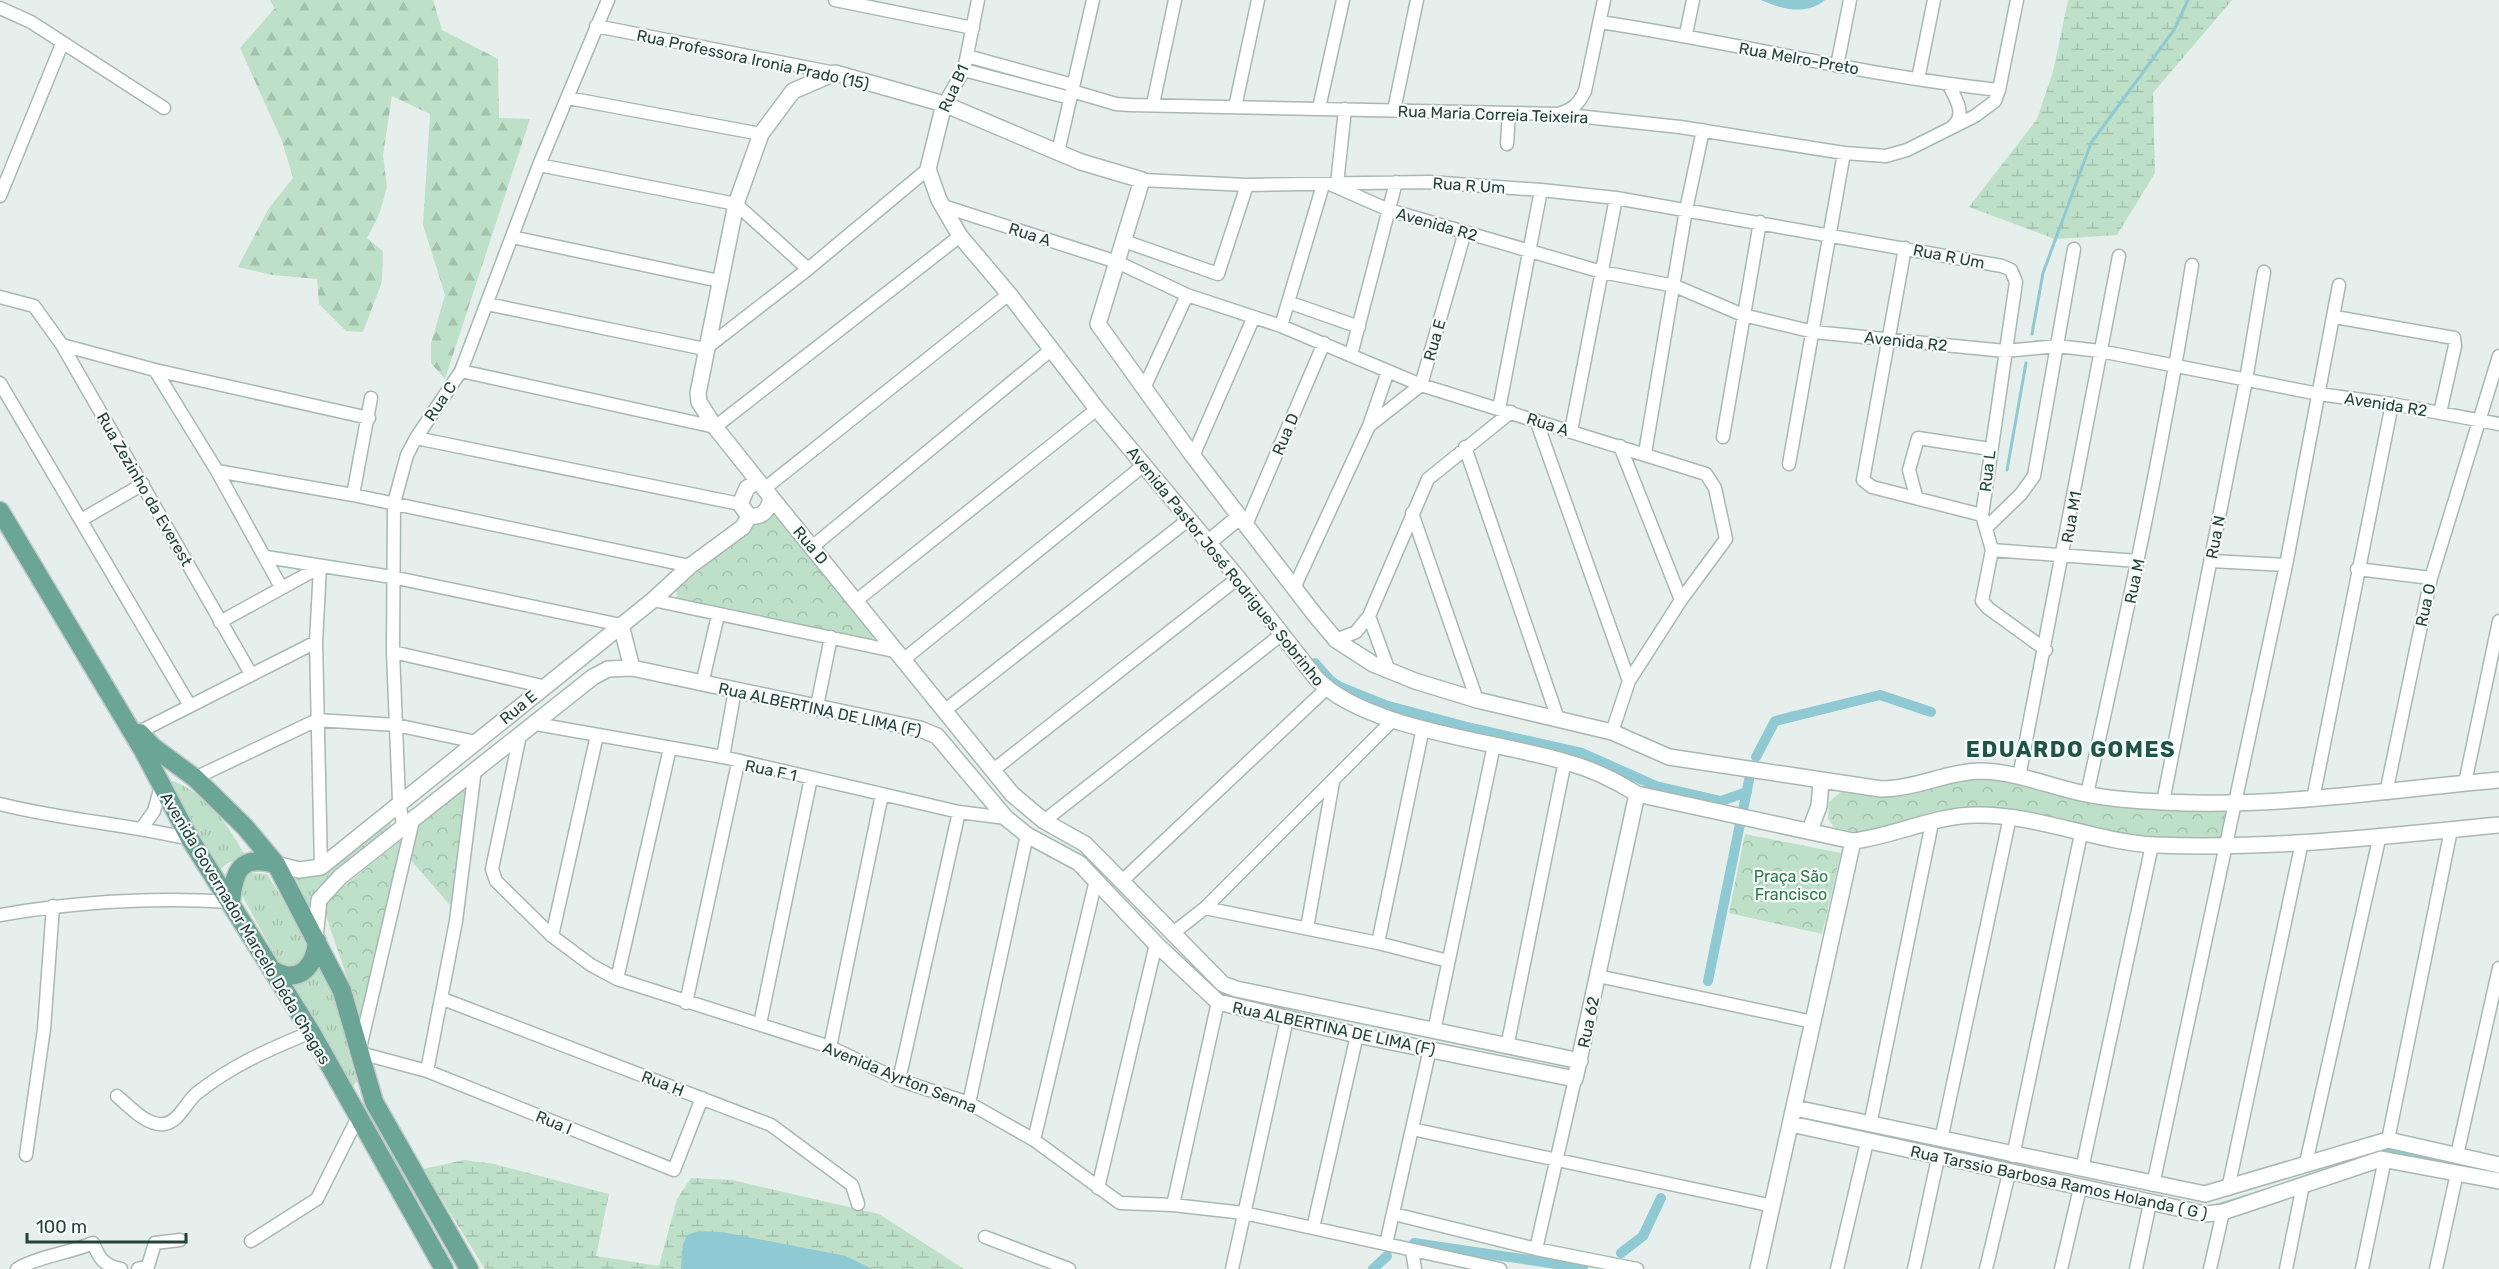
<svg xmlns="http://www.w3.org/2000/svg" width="2499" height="1269" font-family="Rubik,sans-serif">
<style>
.grass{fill:url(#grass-tufts)}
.forest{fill:url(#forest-firs)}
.wetland{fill:url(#wetland-marsh)}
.park{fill:url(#park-crowns)}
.water{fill:#8ec9d4}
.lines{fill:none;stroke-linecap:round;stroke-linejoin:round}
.stream{stroke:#8ec9d4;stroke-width:3}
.canal{stroke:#8ec9d4;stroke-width:10}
.minor-casing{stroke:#a8b8b2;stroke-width:15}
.tertiary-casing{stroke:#a8b8b2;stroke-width:18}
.primary-casing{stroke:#c2cac8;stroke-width:21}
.minor{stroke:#fff;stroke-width:12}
.tertiary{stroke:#fff;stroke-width:15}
.primary{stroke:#6aa596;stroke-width:18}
.labels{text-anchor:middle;stroke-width:4.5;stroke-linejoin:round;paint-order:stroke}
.street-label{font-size:16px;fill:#24423a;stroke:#f7fbf9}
.park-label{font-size:16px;fill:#2d7a4b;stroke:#f7fbf9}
.district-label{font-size:22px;font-weight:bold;letter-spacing:1.5px;fill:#1f5548;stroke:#f7fbf9}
</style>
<defs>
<pattern id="grass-tufts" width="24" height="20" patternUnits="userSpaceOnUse" patternTransform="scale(1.5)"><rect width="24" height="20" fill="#bfe0c8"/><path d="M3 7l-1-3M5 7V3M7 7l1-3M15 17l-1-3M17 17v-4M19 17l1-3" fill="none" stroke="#a4c1ad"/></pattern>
<pattern id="forest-firs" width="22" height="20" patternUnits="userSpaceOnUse" patternTransform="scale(1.5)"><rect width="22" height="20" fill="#bfe0c8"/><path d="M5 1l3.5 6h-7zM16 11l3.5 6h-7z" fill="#a4c1ad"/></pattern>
<pattern id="wetland-marsh" width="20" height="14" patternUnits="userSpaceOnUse" patternTransform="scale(1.5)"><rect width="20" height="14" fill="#bfe0c8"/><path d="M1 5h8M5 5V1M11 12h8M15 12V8" fill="none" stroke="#a4c1ad"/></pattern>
<pattern id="park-crowns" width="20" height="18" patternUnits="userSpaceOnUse" patternTransform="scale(1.5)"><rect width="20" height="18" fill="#bfe0c8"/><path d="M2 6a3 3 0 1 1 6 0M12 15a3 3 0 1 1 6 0" fill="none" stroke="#a4c1ad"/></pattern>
</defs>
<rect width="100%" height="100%" fill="#e6efeb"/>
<path class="grass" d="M173,781C208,795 229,826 246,857L228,863L217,872L169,783Z
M388,817L392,828L322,887L314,920L293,872L300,874Z
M252,873L267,874L311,946L296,972L282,968L244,899L240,890L244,877Z
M319,957L337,997L349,1055L359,1080L348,1090L288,982Z"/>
<path class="forest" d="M270,0H433L442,30L498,59L499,118L530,119L445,379L431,363V343L445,295L423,225L430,114L392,96L383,155L387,187L379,215L367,238L383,251L382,282L363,332L346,331L319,304L317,279L272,275L238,267L269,208L293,178L282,141L240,48L275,8Z"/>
<path class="wetland" d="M2068,0H2232L2153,93L2155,173L2117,235L2055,239L1969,207L2037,119L2053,72Z
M464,1160L494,1164L609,1194L596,1256L659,1266L677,1199L691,1178L732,1180L879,1214L964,1269H485L423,1169Z"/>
<path class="park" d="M771,512H779L874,636L870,643L682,602L677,597L676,591L760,517Z
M1983,777L2227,810L2220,839L2136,837L2011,813L1862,833L1835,828L1828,819L1829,802L1842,791Z
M468,782L453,905L448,903L409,858L416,825Z
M1745,834L1841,853L1822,934L1729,913Z
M404,838L363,1024L324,910L333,895Z"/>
<path class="water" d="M1761,0H1825C1806,16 1781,9 1761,0Z
M699,1231L722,1232L846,1256L872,1269H681L683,1245L687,1235Z"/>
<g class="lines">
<path class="stream" d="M2032,334L2043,273L2091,143L2174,30L2188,0
M2007,470L2026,363
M2381,1152L2386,1150L2465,1167
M2218,1205L2266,1190"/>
<path class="canal" d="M1315,663L1330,680L1340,687L1385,705L1471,728L1582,753L1656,786L1721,801L1747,792
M1756,757L1775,721L1880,695L1931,712
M1743,810L1749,780
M1708,981L1740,824
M1414,1243L1583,1268
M1621,1253L1643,1236L1661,1198
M1373,1269L1387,1256"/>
<g class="minor-casing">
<path id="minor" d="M835,0L973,28
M0,8L31,22L164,108
M1600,22C1734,42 1865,76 1999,90
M596,26L835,73
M1686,34L1693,0
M967,56L1073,85
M1837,66L1850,0
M964,70L1070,98
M1918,79L1934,0
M1949,85C1955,98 1967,114 1953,126
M1072,91L1116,104L1131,105L1558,114L1680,127L1844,153L1886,156L1907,150L1975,116L1995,101L1999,90L2017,0
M568,98L761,134
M944,104L964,70L978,0
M1153,104L1175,0
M1235,107L1258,0
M1319,108L1343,0
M1394,110L1417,0
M1561,113C1574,109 1579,103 1585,91L1604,0
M1507,144L1509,113
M1058,152L1093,0
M539,165L736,204L808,269
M1142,180L1247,185L1429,182L1541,190L1616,198L2002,266L2011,270L2016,282L1982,515L1992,550L1982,601L1988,608L2046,650
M1337,184L1345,109
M1332,185L1389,210L1602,272L1675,286L1743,315L1814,332L2005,351L2057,346L2100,351L2319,394L2392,404L2499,424
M0,196L62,44
M943,206L1117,262L1187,295L1281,326L1421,385L1706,474L1715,488L1726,539L1681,600L1629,681L1612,732
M512,237L719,281
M1124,241L1218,274L1247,185
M1905,248L1863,480L1872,487L1982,515
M0,297L34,306L62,345L251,674
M1288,302L1359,327
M487,304L705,349L808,269L928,169
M2335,317L2454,338L2455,346L2440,413
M1281,326L1323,185
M62,345L155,370L369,418
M1351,355L1396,182
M155,370L217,471L281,587
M461,371L715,427L960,236
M0,383L190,706
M1144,388L1187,295
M1499,409L1541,190
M1536,420L1629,681
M1370,425L1421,385L1465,232
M1571,431L1616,198
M1723,437L1760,222
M416,438L740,504
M1620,446L1681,600
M1465,447L1558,719
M1645,453L1686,210L1703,130
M1193,456L1253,319
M1789,464L1844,153
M217,471L353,495L690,566
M764,489L1009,294
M353,495L371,398
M1916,496L1909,470L1918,438L1990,449
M1412,513L1477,700
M81,520L143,484
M1246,525L1324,343
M1986,528L2021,494L2034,476L2074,249
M812,547L1052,349
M1992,550L2138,561
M266,557L392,577L621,625
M2211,561L2286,565
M320,567L316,642L321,867
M2357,569L2431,578
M1294,588L1369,426L1388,371
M653,600L894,651
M857,600L1097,409
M1369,616L1389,671
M220,622L320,567
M1336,640L1356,632L1369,616L1428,479L1511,412
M393,652L542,686
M903,660L1144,465
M702,684L718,615
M817,706L831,637
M944,711L1188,520
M536,724L723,757L959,812L1006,818
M139,732L316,642
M520,735L492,869L496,881L552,936L591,965L617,979L830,1047L899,1080L969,1103L1034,1140L1120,1203L1173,1205L1244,1213L1500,1269
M723,757L735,690
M992,771L1238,578
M2019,777L2119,256
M195,778L317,720L396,725L476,742
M2465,783L2499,621
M2386,793L2431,578L2499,356
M2087,794C2126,618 2164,443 2192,265
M2313,799L2392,404
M2163,802L2246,380L2264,272
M0,804C63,820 127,824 190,839
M1044,821L1282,634
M403,825L399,801L393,652L394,503L407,455L416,438L461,371L539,165L608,0
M142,828L154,811L161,786
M1123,880L1326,689
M1205,908L1378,943L1448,961
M0,915C75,902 155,897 231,902
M1307,928L1333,782
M1173,933L1205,908L1394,719
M552,936L597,735
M1378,943L1423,728
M1598,976L1813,1022
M617,979L670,748
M443,999L771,1125L852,1185L858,1204
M686,1003L738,763
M760,1024L811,778
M1434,1031L1494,745
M830,1047L882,794
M1507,1047L1565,761
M360,1048L414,816
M360,1053L427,1071L674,1170L702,1098
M427,1071L456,921L475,769
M899,1080L959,812
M117,1096C129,1106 146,1126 164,1124C179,1122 186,1102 197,1093C234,1064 268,1050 311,1032
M969,1103L1027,835
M1870,1125L1932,823
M1412,1129L1773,1206
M1034,1140L1096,880
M1941,1140L2010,817
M2388,1140L2451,830
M26,1155L44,1029L53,906
M2457,1155L2499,968
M2013,1156L2081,834
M2306,1163L2380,835
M2082,1169L2152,845
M2153,1185L2286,565L2339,285
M1098,1188L1156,944
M2228,1189L2302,842
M1173,1205L1218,1002
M1394,1214L1536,1249L1637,1269
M1313,1228L1357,1035
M985,1237L1069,1269
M251,1241L317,1199L358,1117
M1386,1244L1430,1049
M1536,1249L1575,1079
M1412,1250L1415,1269
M17,1269C36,1257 70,1253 93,1243C99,1258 104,1266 121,1269
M138,1269L148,1266L155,1243L180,1240
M1232,1269L1287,1019
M1837,1269L1867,1142
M1914,1269L1938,1158
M1986,1269L2009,1173
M2061,1269L2080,1188
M2136,1269L2150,1203
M2210,1269L2223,1212
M2286,1269L2303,1185
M2362,1269L2385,1159
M2436,1269L2457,1173"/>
</g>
<g class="tertiary-casing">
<path id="tertiary" d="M944,104L928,169L939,200L960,236L1009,294L1097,409L1238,578L1316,678C1365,730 1498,741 1566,762C1592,769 1615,780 1637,794L1853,841C1895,836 1935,815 1977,815C2035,814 2096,842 2155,845C2270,850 2385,836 2499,825
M758,481L715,427L699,402L698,393L736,204L761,134L793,91L835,73L944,104L1081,162L1142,180L1098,324L1193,456L1315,615L1336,640L1373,664L1415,681L1477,700L1612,732L1669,757L1881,789C1915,789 1946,772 1979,771C2015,771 2051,787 2086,794C2110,799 2138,801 2163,802C2276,808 2387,790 2499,780
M758,481L771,497C769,510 763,518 749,516L740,504L747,488Z
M771,497L1012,794L1044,821L1085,844L1223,984L1236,989L1580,1061
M1209,542L1239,517
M621,625L632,668
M1810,830L1819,806L1821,782
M276,864L299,870L321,867L653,600L690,566L743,527L749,516
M315,938L319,900L340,877L593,677L608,669L632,668L920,729L937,736L1006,818L1027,835L1079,863L1156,944L1218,1002L1357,1035L1575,1079L1637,794
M1795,1108L2205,1194L2388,1140L2499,1165
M1791,1124L2205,1214L2223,1212L2381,1159L2499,1181
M1758,1269L1853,841"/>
</g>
<g class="primary-casing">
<path id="primary" d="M0,511L144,752L190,839L311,1032L444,1269
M140,733L153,747L195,778L245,827L276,864L342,991L374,1102L469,1269
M231,902C234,871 240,854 276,864
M275,971C300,985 315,965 317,941"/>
</g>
<use href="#minor" class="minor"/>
<use href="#tertiary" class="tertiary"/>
<use href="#primary" class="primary"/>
</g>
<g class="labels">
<g class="street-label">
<text transform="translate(1799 58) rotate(10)" y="6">Rua Melro-Preto</text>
<text transform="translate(753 59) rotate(12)" y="6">Rua Professora Ironia Prado (15)</text>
<text transform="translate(953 88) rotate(-66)" y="6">Rua B1</text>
<text transform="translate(1493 114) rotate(2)" y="6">Rua Maria Correia Teixeira</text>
<text transform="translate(1469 185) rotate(4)" y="6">Rua R Um</text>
<text transform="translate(1437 224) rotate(16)" y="6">Avenida R2</text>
<text transform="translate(1030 234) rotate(18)" y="6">Rua A</text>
<text transform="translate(1949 256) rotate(11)" y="6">Rua R Um</text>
<text transform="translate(1434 340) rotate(-74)" y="6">Rua E</text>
<text transform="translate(1906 341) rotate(6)" y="6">Avenida R2</text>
<text transform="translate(440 401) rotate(-56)" y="6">Rua C</text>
<text transform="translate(2386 404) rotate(9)" y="6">Avenida R2</text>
<text transform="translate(1548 424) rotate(18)" y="6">Rua A</text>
<text transform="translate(1285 434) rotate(-67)" y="6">Rua D</text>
<text transform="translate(1987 471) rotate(-83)" y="6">Rua L</text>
<text transform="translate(145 489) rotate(60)" y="6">Rua Zezinho da Everest</text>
<text transform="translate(2071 517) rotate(-80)" y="6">Rua M1</text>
<text transform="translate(2215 537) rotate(-79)" y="6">Rua N</text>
<text transform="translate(811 545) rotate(50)" y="6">Rua D</text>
<text transform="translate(1226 566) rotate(51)" y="6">Avenida Pastor José Rodrigues Sobrinho</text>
<text transform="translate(2134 581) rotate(-78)" y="6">Rua M</text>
<text transform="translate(2425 605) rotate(-78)" y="6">Rua O</text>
<text transform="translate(518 707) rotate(-40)" y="6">Rua E</text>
<text transform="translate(820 709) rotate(12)" y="6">Rua ALBERTINA DE LIMA (F)</text>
<text transform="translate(771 770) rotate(12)" y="6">Rua F 1</text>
<text transform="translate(246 928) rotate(59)" y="6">Avenida Governador Marcelo Déda Chagas</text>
<text transform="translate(1588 1022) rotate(-78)" y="6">Rua 62</text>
<text transform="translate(1334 1028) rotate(12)" y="6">Rua ALBERTINA DE LIMA (F)</text>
<text transform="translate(900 1077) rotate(22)" y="6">Avenida Ayrton Senna</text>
<text transform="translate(663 1083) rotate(21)" y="6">Rua H</text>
<text transform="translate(554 1122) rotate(22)" y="6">Rua I</text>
<text transform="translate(2059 1182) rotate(12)" y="6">Rua Tarssio Barbosa Ramos Holanda ( G )</text>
</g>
<g class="park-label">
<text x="1791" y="882">Praça São<tspan x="1791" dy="18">Francisco</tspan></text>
</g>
<g class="district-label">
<text x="2071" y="757">EDUARDO GOMES</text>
</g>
</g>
<path d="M27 1233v9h159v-9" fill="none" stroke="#24423a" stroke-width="3"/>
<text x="36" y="1233" font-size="18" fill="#24423a" stroke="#f7fbf9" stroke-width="4.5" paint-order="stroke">100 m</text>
</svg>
